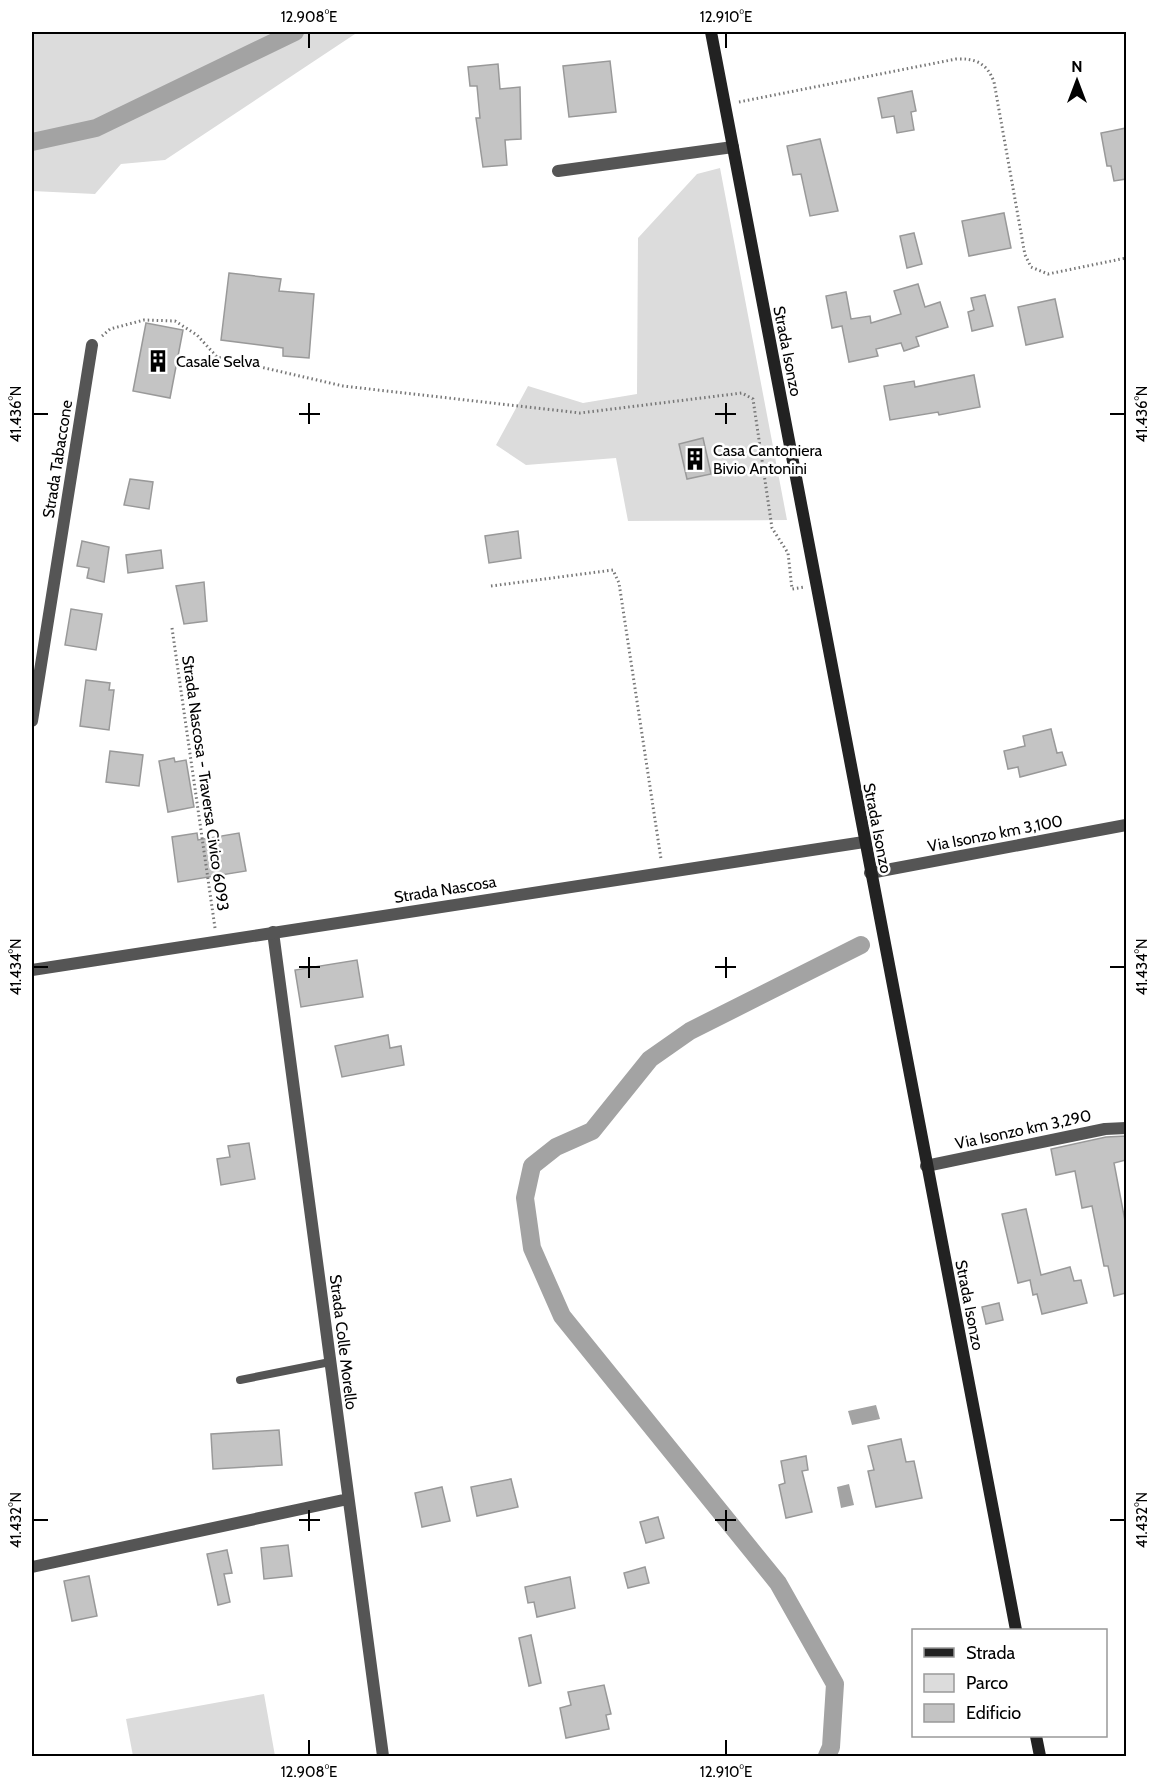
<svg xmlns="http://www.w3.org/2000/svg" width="1158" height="1788" font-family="Cabin,sans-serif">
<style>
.green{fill:#dcdcdc}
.water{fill:#a3a3a3}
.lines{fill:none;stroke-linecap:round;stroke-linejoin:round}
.canal{stroke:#a3a3a3;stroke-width:18}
.building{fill:#c4c4c4;stroke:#999;stroke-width:1.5}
.path{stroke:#777;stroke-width:3;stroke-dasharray:1.5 3;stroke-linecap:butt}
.service{stroke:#555;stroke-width:8}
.minor{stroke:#555;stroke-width:12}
.tertiary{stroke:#555;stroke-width:12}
.secondary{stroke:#222;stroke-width:12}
.ticks{fill:none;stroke:#000;stroke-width:2}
.labels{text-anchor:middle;stroke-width:5;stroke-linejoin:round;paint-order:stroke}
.street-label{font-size:16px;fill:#000;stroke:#fff}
.poi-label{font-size:16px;fill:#000;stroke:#fff;text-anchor:start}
.neatline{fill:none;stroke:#000;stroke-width:2}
.ticks-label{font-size:15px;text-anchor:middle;fill:#000}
</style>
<rect width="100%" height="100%" fill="#fff"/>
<path class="green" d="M32,32H358L165,160L121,164L95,194L32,191Z
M720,168L787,520L628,521L616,458L526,465L496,445L528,386L583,403L637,394L638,238L697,174Z
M264,1694L275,1756H133L126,1719Z"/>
<path class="water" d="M876,1405L880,1419L852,1425L848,1411Z
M849,1484L854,1505L841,1508L837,1487Z"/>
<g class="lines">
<path class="canal" d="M32,142L96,128L295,32
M827,1756L831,1747L835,1684L778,1583L562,1316L532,1248L525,1198L532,1166L556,1147L592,1131L650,1059L690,1031L861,945"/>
</g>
<path class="building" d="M610,61L616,112L569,117L563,66Z
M498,64L500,89L520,87L521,139L505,140L507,165L483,167L476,118H480L477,86H470L468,67Z
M912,91L916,111L911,112L914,130L897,133L894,116L882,118L878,98Z
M1126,128V179L1114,181L1111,166H1107L1101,133Z
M820,139L838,211L810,216L801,174L793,175L787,146Z
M1004,213L1011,248L969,256L962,221Z
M914,233L922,264L907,268L900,236Z
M229,273L281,279L279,291L314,294L309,358L283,356V348L221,340Z
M918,284L925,307L940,302L948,327L916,337L919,346L904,351L901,343L876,349L878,356L849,362L842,326L832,328L826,296L846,292L851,319L870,316L871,323L901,314L894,291Z
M985,295L993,326L972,331L968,312L974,310L971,298Z
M1055,299L1063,337L1026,345L1018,307Z
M146,323L183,330L170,398L133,391Z
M974,375L980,407L939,415L938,412L890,420L884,386L914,381L915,387Z
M703,438L711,474L687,479L679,444Z
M130,479L153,482L149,509L124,505Z
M518,531L521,558L489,563L485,536Z
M82,541L109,547L104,582L87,578L89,568L77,566Z
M161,550L163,568L128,573L126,555Z
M204,582L207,621L184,624L176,586Z
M71,609L102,614L96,650L65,645Z
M86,680L110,683L109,690H114L109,730L80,726Z
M1051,729L1057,753L1062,752L1066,765L1020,777L1018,767L1008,769L1004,751L1025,746L1023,736Z
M110,751L143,755L139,786L106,782Z
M174,758L175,762L186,760L194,807L168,812L159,761Z
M197,833L198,840L239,833L246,871L178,882L172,837Z
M357,960L363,997L301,1007L295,970Z
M388,1035L390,1048L401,1046L404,1065L342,1077L335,1046Z
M1126,1136V1160L1114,1163L1126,1226V1293L1114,1296L1108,1266H1104L1092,1206L1082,1208L1075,1171L1056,1175L1051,1149L1106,1137Z
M249,1143L255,1179L221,1185L217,1159L230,1157L228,1146Z
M1026,1209L1041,1275L1070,1267L1074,1281L1081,1280L1087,1303L1042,1314L1037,1294L1033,1295L1030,1280L1018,1283L1002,1214Z
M999,1303L1003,1320L986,1324L982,1307Z
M279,1430L282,1465L213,1469L211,1434Z
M901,1439L906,1462L914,1461L922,1498L876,1507L868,1471L874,1470L868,1446Z
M806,1456L808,1470L802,1471L812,1512L786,1518L779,1485L785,1483L781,1461Z
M511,1479L518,1507L477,1516L471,1487Z
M442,1487L450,1521L422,1527L415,1493Z
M658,1517L664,1538L646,1543L640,1522Z
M288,1545L292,1576L264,1579L261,1548Z
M227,1550L232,1573L224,1574L230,1602L218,1605L207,1554Z
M645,1567L649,1583L628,1588L624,1573Z
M89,1576L97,1616L72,1621L64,1581Z
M570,1577L575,1608L537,1617L534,1602L528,1603L525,1587Z
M531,1635L541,1683L529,1686L519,1638Z
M604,1685L611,1714L606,1715L609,1729L566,1738L560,1708L571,1705L568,1692Z"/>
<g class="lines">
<path class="path" d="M739,102L956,59C975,58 987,63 994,82L1025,255L1031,267L1048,274L1126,258
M102,336L110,329L144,320L175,321L197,335L217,357L343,386L580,413L742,393L753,399L772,528L788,553L792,589L804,587
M491,586L613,570L619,583L661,859
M172,628L215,928"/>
<path class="service" d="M240,1380L330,1362"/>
<path class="minor" d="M558,171L733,147
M32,721L92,345
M870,873L1126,825
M273,932L383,1756
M926,1166L1105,1129L1126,1128
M32,1567L348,1499"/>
<path class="tertiary" d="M32,970L864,842"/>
<path class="secondary" d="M711,32L1016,1630
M1036,1736L1040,1756"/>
</g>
<path class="ticks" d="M309,33V48M726,33V48M309,403V424M726,403V424M33,414H48M299,414H320M715,414H736M1110,414H1125M309,957V978M726,957V978M33,967H48M299,967H320M715,967H736M1110,967H1125M309,1510V1531M726,1510V1531M33,1520H48M299,1520H320M715,1520H736M1110,1520H1125M309,1740V1755M726,1740V1755"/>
<defs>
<g id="building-bare" transform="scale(1.8)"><path d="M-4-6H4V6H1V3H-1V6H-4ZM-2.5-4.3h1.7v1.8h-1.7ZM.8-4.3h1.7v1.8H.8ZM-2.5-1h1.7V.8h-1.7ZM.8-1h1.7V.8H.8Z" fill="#000" stroke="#fff" stroke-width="2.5" paint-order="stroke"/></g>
</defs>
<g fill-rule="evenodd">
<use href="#building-bare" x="158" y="361"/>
<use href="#building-bare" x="695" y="459"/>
</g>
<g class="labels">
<g class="street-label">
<text transform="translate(788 351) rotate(79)" y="6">Strada Isonzo</text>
<text transform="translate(57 459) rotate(-81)" y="6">Strada Tabaccone</text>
<text transform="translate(206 783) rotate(82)" y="6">Strada Nascosa - Traversa Civico 6093</text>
<text transform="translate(878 828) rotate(79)" y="6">Strada Isonzo</text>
<text transform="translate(995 833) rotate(-11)" y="6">Via Isonzo km 3,100</text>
<text transform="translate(445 889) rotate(-9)" y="6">Strada Nascosa</text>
<text transform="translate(1023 1129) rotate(-12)" y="6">Via Isonzo km 3,290</text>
<text transform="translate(970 1305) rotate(79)" y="6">Strada Isonzo</text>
<text transform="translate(344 1342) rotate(83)" y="6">Strada Colle Morello</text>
</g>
<g class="poi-label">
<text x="176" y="367">Casale Selva</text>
<text x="713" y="456">Casa Cantoniera<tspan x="713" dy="18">Bivio Antonini</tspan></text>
</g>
</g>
<rect width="1158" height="1788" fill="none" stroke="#ffffff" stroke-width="66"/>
<rect x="912" y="1629" width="195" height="108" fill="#ffffff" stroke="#999999" stroke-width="1.5"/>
<rect x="924" y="1648" width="30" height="9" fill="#222222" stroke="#999999" stroke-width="1.5"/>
<text x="966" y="1659" font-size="18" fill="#000000">Strada</text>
<rect x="924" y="1674" width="30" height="18" fill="#dcdcdc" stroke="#999999" stroke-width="1.5"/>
<text x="966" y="1689" font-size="18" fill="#000000">Parco</text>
<rect x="924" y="1704" width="30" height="18" fill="#c4c4c4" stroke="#999999" stroke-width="1.5"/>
<text x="966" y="1719" font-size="18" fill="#000000">Edificio</text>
<g transform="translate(1077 81)" stroke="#ffffff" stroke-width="4.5" paint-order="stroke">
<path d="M0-4.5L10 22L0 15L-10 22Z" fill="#000000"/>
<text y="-9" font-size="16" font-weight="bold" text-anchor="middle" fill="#000000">N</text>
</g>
<rect x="33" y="33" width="1092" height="1722" class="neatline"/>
<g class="ticks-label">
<text x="309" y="22">12.908°E</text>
<text x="726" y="22">12.910°E</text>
<text transform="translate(16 414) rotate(-90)" y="5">41.436°N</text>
<text transform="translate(1142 414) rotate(-90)" y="5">41.436°N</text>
<text transform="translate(16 967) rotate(-90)" y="5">41.434°N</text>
<text transform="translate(1142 967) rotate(-90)" y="5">41.434°N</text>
<text transform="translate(16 1520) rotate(-90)" y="5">41.432°N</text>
<text transform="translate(1142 1520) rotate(-90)" y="5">41.432°N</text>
<text x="309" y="1777">12.908°E</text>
<text x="726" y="1777">12.910°E</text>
</g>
</svg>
